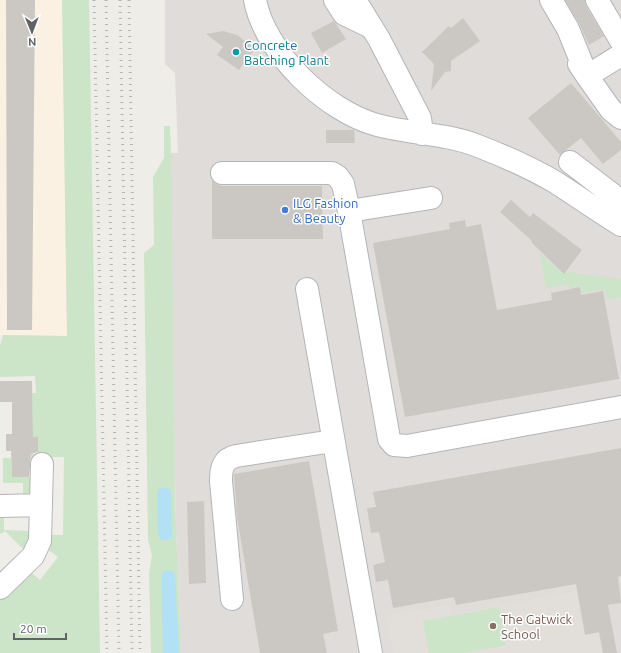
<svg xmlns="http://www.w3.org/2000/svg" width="621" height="653" font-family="Ubuntu,sans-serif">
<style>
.commercial{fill:#faf1e2}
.industrial{fill:#dfdcda}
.education{fill:#e2ded9}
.green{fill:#cce4c8}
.water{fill:#b2e1f5}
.building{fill:#cbc8c4}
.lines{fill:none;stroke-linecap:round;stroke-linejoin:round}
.minor-casing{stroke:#b3b5b8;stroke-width:24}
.minor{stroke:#fff;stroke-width:22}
.rail{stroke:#b3b4b4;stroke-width:3;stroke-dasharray:1 5;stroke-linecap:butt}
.culture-dot{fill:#0f9aa8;stroke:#fff;stroke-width:1.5}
.shop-dot{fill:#3f7fe0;stroke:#fff;stroke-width:1.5}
.education-dot{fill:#8d6e63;stroke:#fff;stroke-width:1.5}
.labels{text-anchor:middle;stroke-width:3;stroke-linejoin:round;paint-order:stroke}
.culture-label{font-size:13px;fill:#0d838f;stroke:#fff;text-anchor:start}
.shop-label{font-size:13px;fill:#366cbe;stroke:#fff;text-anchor:start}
.education-label{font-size:13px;fill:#785e54;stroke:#fff;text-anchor:start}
</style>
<rect width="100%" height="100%" fill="#efede8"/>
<path class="commercial" d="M0,0H62L67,336L0,335Z"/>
<path class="industrial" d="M165,0H621V653H181L176,526L171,262V153H178L175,73L165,64Z"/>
<path class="education" d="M592,589L603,653H393L387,616L449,605L451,614Z"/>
<path class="green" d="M62,0H89L100,653H0V601L29,571L40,580L58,557L47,549L51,535H63L64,457H35L33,492L23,495V483H3V458H11L12,477H31V454H38V437H33L32,393H36L35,376L0,377V346L3,335L67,336Z
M164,126H170L171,153L175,501L181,653H151L149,573L152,555L148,540L144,253L154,245L153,177L164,158Z
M540,252L559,271L621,279V297L607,299L604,289L582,293L581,286L570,288L569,284L546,288Z
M0,517H4V530L32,531L30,542L24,550L5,531L1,534L0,533Z
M499,607L506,645L464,653H429L423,621Z"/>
<path class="water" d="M160,487L170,489L171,493L172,537L170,539L161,540L158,534L157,493Z
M165,570L173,571L175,575L179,653H163L161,578L163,571Z"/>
<path class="building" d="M6,0H35L32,330H7Z
M565,0H585L586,6L604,36L589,45L579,23Z
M463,18L480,41L451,61V71L445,72L431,91L434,64L422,52L449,26L451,28Z
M334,21L346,39L322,53L311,33Z
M223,31L237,35L255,49L239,70L217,55L223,47L206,34Z
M571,83L621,142V150L603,164L581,138L560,155L528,118Z
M326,130H354L355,143H326Z
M212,180L216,184L222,186H322L323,239H212Z
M511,200L530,217L533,213L582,250L564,274L531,242L532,241L500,212Z
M465,220L466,227L481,224L497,310L552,300L551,293L580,287L581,295L603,291L619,379L405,417L373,243L450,229L449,223Z
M0,381H32L33,437H38V452L31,454L29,477H12L11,451H6V434H12V402H0Z
M621,448V576L618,577L621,603L608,605L617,653H603L599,632L585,635L576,584L456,605L454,597L393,608L388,580L376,582L373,565L385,562L379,532L371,533L367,508L376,507L373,492Z
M309,461L338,631L323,634L327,653H260L237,517L234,474Z
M204,501L206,583L189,584L187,502Z"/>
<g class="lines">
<g class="minor-casing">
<path id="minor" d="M255,0C265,53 326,111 377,125C410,134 446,133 478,146C504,156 531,168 555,182C577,196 598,211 621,225
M335,0L344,14L371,27
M355,0L379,39L420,118L422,134
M551,0L568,29L587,76L611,110L621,118
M597,0L621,41
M579,64L587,76L621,55
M570,162L621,201
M222,173H332L338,177L343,184L349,211L388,433L389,439L394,445L407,446L621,407
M349,211L431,198
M307,289L371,653
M1,506L41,505
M0,588L33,556L40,541L42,464
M232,599L221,481C221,468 223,459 236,456L333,441"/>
</g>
<use href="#minor" class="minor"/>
<path class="rail" d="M94,0L107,653
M106,0L119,653
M120,0L132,653
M129,0L140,653"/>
</g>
<circle class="culture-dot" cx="236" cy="52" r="4"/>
<circle class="shop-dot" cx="285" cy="210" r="4"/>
<circle class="education-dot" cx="493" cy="626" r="4"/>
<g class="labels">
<g class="culture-label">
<text x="244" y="50">Concrete<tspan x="244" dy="15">Batching Plant</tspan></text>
</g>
<g class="shop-label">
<text x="293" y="208">ILG Fashion<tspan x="293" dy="15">&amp; Beauty</tspan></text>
</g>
<g class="education-label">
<text x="501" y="624">The Gatwick<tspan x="501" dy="15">School</tspan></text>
</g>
</g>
<g transform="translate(32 32) rotate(179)" stroke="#ffffff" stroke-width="3" paint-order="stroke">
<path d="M0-3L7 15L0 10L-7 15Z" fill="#5f6366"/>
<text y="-6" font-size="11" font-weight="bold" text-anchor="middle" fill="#5f6366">N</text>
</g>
<path d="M14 633v6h52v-6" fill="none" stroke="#5f6366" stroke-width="2"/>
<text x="20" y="633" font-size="12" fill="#5f6366" stroke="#ffffff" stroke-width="3" paint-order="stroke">20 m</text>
</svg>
